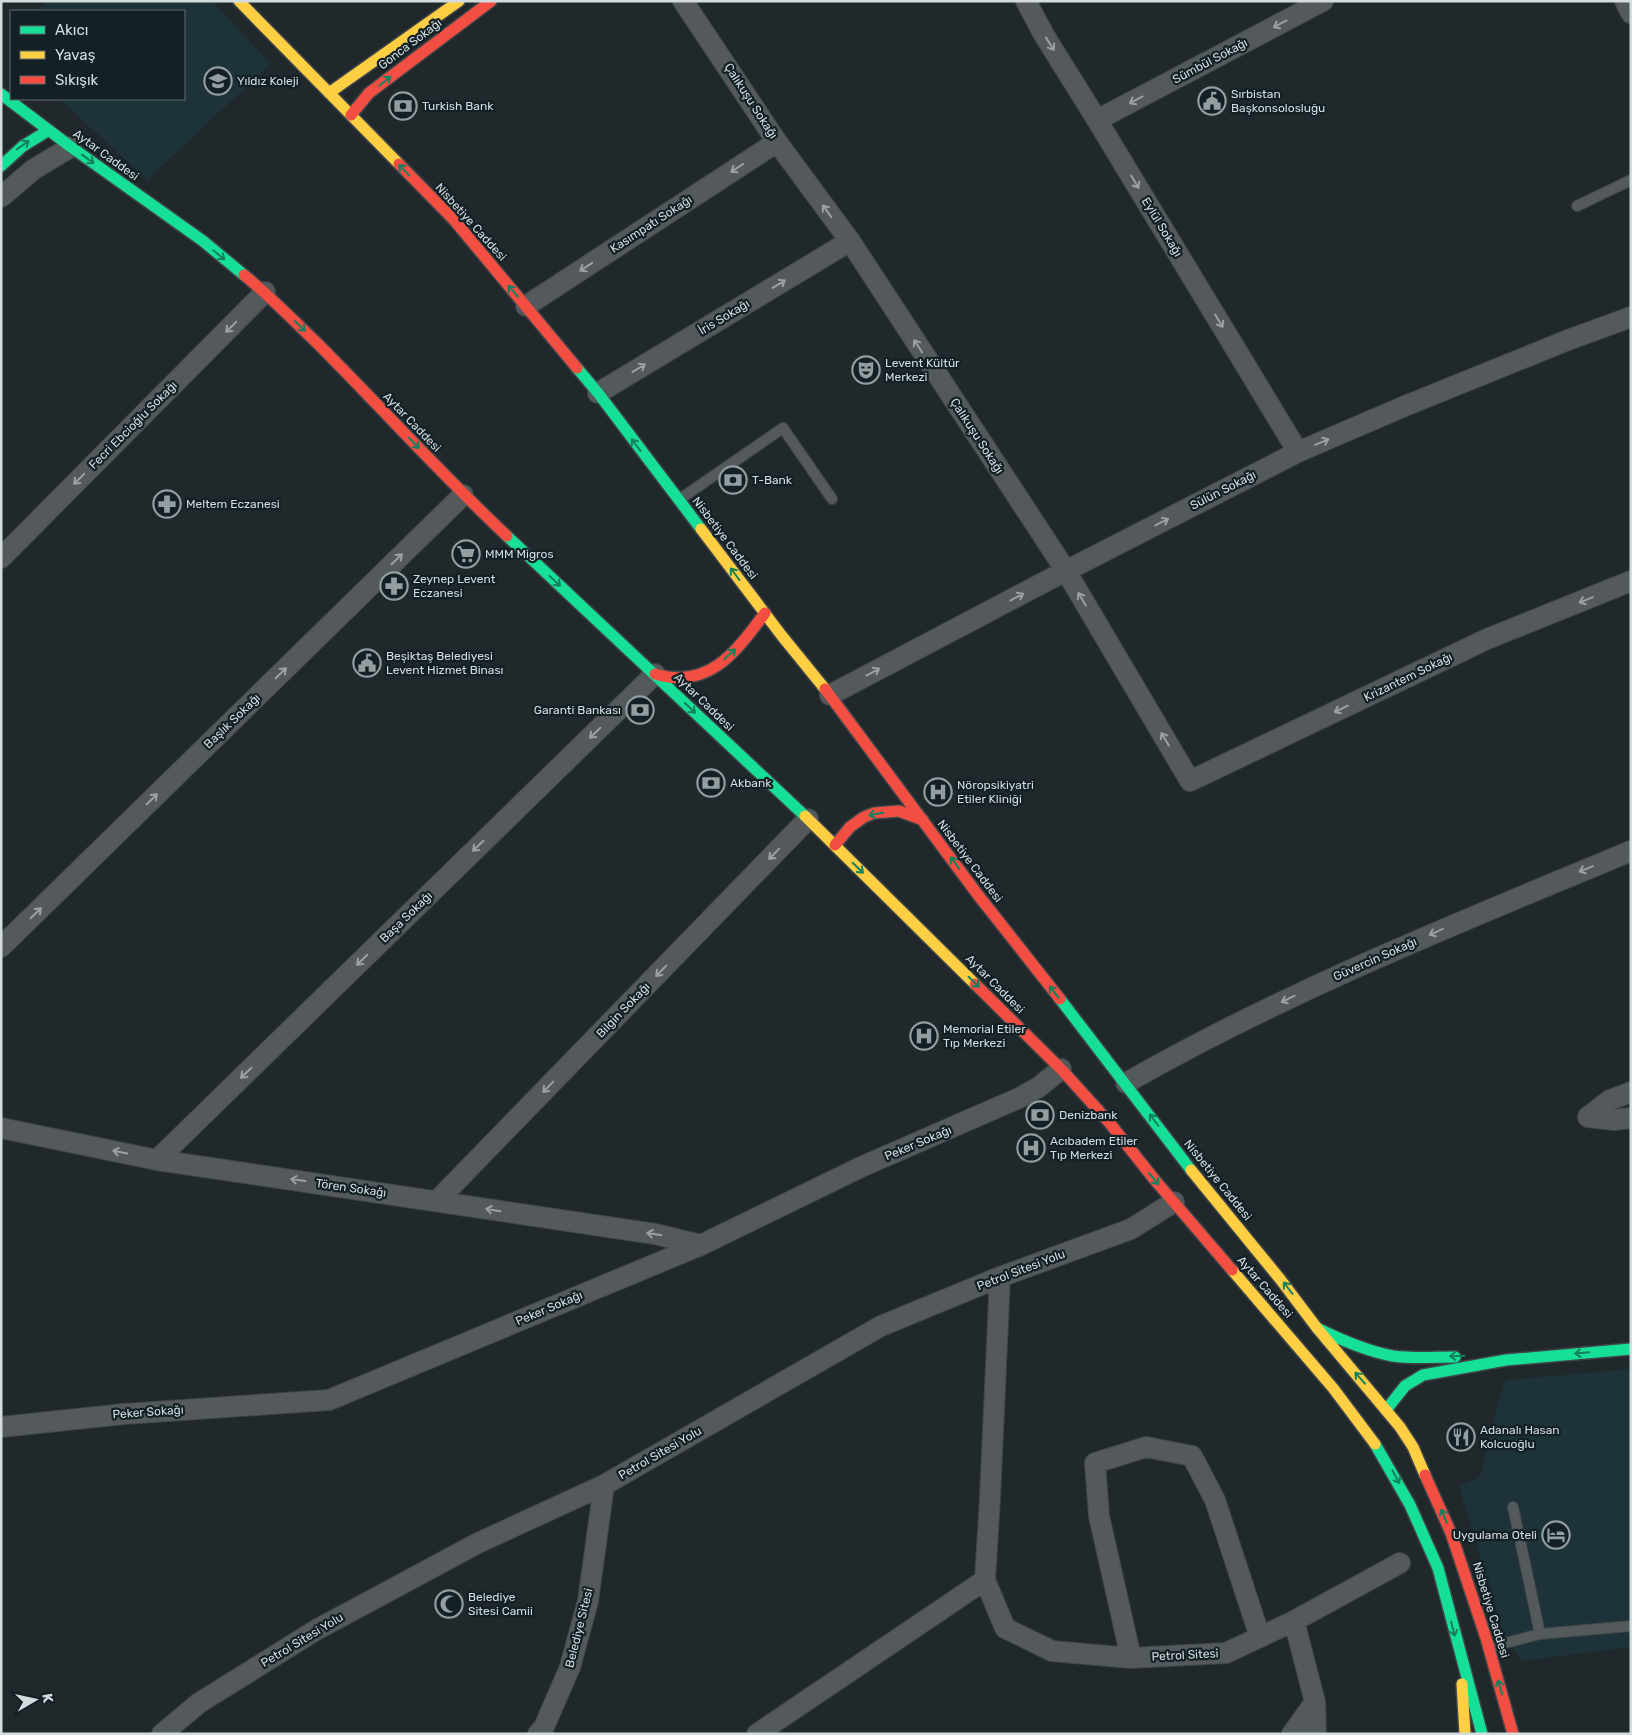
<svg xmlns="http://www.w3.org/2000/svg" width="1632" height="1735" font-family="Rubik,sans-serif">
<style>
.built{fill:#1d3239}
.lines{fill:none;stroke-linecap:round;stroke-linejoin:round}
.lane-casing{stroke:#3f4548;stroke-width:12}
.street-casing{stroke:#3f4548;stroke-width:22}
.fast-casing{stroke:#3f4548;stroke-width:14}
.slow-casing{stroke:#3f4548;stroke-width:14}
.jam-casing{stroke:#3f4548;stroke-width:14}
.lane{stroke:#54595b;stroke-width:10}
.street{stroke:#54595b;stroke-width:20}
.fast{stroke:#16e098;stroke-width:11}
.slow{stroke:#ffcf43;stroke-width:11}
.jam{stroke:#f24e42;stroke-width:11}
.oneway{stroke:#9aa1a4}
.oneway2{stroke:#14805e}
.labels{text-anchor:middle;stroke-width:4.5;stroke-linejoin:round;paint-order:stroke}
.street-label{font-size:12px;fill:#d3dcdf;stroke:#132025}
.poi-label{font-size:12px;fill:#d3dcdf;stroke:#132025;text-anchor:start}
</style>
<rect width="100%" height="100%" fill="#20282b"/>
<path class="built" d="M46,1H212L271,64L147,180L60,99H184V11H37Z
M1631,1369V1647L1522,1661L1505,1638L1459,1486L1480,1477L1499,1399L1506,1380Z"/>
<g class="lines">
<g class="lane-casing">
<path id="lane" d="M1577,206L1631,180
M680,499L783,428L832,499
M1513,1507L1540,1634
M1490,1647L1540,1634L1631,1626"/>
</g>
<g class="street-casing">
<path id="street" d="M683,1L777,142L850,241L1066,571L1190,781L1487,639L1631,581
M1026,1L1044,35L1097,120L1298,452
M1625,1L1631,13
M1097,120L1323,1
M1,197L34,169L71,147
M526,306L777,142
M598,393L850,241
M1,558L265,292
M830,695L1052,578L1298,452L1405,406L1568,340L1631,317
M1,947L463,495
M1126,1083C1287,991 1460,922 1631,851
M1588,1117L1610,1100L1631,1092
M1588,1117L1614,1120L1631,1118
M1,1128L157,1160L655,1234L701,1245
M157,1160L655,674
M437,1201L808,819
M1000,1277L990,1498L985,1580L1005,1628L1052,1651L1131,1658L1226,1653L1294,1621L1400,1563
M1,1427L124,1414L329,1400L701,1245L861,1167L1019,1098L1039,1087L1061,1069
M1294,1621L1315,1702L1316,1734
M1131,1658L1099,1516L1095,1463L1146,1447L1192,1456L1215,1500L1260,1637
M162,1734L199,1703L316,1630L478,1543L604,1485L881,1326L1000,1277L1131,1229L1174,1202
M538,1734L544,1727L570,1667L588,1601L604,1485
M757,1734L985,1580
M1292,1734L1315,1702"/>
</g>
<g class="fast-casing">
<path id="fast" d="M1,94L71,147L203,241L244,275
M1,166L23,146L49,130
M577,368L598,393L701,529
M507,536L805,816
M1060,999L1191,1170
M1317,1328C1341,1340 1366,1351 1393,1356C1414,1359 1434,1357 1455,1357
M1386,1410L1405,1386L1423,1375L1506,1360L1631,1349
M1375,1444L1410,1505L1438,1568L1482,1734"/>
</g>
<g class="slow-casing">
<path id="slow" d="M239,1L399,164
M329,93L459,1
M701,529L782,636L825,689
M805,816L975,984
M1191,1170L1280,1279L1317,1328L1400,1427L1413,1447L1425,1475
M1232,1270L1333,1388L1375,1444
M1462,1684L1465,1734"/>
</g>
<g class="jam-casing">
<path id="jam" d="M351,115L369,93L491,1
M399,164L454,220L577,368
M244,275C270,296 293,320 317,343C381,407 441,474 507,536
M655,674C709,690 736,652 765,613
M825,689L978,895L1060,999
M835,845L850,827L864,817L874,813L899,811L923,820
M975,984L1061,1069L1108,1121L1154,1179L1232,1270
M1425,1475L1451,1533L1486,1638L1513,1734"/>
</g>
<use href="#lane" class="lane"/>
<use href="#street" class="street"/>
<use href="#fast" class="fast"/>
<use href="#slow" class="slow"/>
<use href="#jam" class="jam"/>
</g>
<defs><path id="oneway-shaft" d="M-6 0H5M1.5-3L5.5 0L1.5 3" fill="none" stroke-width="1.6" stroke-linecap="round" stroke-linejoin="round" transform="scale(1.25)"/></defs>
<g class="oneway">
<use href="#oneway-shaft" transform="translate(1280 24) rotate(152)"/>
<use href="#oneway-shaft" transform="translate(1050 44) rotate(58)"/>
<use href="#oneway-shaft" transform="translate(1136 100) rotate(152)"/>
<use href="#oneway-shaft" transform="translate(737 168) rotate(147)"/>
<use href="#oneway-shaft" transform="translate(1135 182) rotate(59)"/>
<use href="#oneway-shaft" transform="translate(827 211) rotate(-126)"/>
<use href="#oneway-shaft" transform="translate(586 267) rotate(147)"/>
<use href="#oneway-shaft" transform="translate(779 284) rotate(-31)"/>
<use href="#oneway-shaft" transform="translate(1219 321) rotate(59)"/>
<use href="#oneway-shaft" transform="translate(231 327) rotate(135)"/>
<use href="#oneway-shaft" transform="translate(918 346) rotate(-123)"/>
<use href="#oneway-shaft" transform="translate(639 368) rotate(-31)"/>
<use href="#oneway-shaft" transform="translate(1322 442) rotate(-23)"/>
<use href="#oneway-shaft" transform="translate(79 479) rotate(135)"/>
<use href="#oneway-shaft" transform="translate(1162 522) rotate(-27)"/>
<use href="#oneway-shaft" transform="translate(397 559) rotate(-44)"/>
<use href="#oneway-shaft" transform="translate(1017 597) rotate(-28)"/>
<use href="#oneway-shaft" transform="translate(1082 599) rotate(-121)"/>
<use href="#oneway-shaft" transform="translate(1586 600) rotate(158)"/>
<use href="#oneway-shaft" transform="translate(873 672) rotate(-28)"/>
<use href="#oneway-shaft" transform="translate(281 673) rotate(-44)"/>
<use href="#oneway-shaft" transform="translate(1341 709) rotate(154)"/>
<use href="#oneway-shaft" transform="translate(595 733) rotate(136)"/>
<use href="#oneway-shaft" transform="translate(1165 739) rotate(-121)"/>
<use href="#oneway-shaft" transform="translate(152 799) rotate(-44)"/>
<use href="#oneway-shaft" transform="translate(478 846) rotate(136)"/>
<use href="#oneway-shaft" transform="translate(774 854) rotate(134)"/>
<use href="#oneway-shaft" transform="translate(1586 869) rotate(158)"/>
<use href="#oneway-shaft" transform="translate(36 913) rotate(-44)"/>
<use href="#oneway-shaft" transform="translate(1436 932) rotate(156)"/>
<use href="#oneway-shaft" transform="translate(362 960) rotate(136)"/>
<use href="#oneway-shaft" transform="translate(661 971) rotate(134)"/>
<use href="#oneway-shaft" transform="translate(1288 999) rotate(154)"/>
<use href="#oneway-shaft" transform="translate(246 1073) rotate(136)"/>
<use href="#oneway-shaft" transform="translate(548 1087) rotate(134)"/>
<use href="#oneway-shaft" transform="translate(120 1152) rotate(-169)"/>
<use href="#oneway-shaft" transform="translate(298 1180) rotate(-172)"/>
<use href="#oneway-shaft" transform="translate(493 1210) rotate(-171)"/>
<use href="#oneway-shaft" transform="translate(654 1234) rotate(-171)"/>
</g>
<g class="oneway2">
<use href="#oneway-shaft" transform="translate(385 81) rotate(-39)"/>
<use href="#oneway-shaft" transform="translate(23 145) rotate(-35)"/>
<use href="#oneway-shaft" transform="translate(88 159) rotate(36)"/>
<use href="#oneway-shaft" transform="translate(404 170) rotate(-134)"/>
<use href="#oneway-shaft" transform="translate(219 255) rotate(39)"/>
<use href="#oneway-shaft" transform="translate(513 291) rotate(-130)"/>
<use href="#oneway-shaft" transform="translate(300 326) rotate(45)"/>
<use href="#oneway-shaft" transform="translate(414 443) rotate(46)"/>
<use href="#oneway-shaft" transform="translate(636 445) rotate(-128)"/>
<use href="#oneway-shaft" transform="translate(735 574) rotate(-127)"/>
<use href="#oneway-shaft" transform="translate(555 581) rotate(43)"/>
<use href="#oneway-shaft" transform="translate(730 654) rotate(-42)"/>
<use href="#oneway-shaft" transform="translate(690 708) rotate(44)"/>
<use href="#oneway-shaft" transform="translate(876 814) rotate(169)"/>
<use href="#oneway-shaft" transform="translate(955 863) rotate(-126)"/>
<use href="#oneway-shaft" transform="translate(858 868) rotate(44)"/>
<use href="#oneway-shaft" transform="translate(974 982) rotate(44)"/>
<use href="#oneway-shaft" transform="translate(1054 992) rotate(-128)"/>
<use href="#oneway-shaft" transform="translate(1154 1120) rotate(-127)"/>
<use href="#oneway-shaft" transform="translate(1154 1179) rotate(50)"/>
<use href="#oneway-shaft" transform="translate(1288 1288) rotate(-127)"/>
<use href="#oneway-shaft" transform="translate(1582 1353) rotate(175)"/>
<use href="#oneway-shaft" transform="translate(1457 1356) rotate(178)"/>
<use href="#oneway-shaft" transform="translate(1360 1378) rotate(-131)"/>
<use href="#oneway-shaft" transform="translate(1396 1477) rotate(62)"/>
<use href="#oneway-shaft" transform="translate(1444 1516) rotate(-113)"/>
<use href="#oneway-shaft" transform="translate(1453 1629) rotate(75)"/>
<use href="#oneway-shaft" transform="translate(1500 1687) rotate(-105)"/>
</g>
<defs>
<g id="school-ring" transform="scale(1.4375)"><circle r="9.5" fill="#132025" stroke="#949da0" stroke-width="1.5"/><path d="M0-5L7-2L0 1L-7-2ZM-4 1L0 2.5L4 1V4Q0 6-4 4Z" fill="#949da0"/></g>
<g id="civic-ring" transform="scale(1.4375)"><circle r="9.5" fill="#132025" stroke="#949da0" stroke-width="1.5"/><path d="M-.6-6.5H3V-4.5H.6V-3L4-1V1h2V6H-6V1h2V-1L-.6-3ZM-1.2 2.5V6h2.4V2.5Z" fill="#949da0"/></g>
<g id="bank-ring" transform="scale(1.4375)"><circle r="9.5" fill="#132025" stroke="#949da0" stroke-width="1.5"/><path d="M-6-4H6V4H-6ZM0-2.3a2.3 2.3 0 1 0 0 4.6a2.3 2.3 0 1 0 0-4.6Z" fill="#949da0"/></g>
<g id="theatre-ring" transform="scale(1.4375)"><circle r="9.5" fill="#132025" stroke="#949da0" stroke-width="1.5"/><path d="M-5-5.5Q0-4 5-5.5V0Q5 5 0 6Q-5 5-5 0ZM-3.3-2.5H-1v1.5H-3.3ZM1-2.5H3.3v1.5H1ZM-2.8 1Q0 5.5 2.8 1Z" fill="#949da0"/></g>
<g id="pharmacy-ring" transform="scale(1.4375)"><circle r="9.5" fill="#132025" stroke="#949da0" stroke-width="1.5"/><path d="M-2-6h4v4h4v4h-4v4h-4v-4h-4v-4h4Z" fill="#949da0"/></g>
<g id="supermarket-ring" transform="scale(1.4375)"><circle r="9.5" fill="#132025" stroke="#949da0" stroke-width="1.5"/><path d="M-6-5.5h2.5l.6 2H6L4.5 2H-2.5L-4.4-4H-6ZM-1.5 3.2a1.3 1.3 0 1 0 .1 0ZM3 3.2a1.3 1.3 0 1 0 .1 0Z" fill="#949da0"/></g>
<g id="hospital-ring" transform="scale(1.4375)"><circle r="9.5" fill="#132025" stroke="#949da0" stroke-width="1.5"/><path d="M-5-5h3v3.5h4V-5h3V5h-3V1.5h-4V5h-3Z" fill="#949da0"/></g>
<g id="restaurant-ring" transform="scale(1.4375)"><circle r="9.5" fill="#132025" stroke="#949da0" stroke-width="1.5"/><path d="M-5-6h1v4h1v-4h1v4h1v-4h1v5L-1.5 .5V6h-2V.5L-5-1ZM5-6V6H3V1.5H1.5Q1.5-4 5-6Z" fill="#949da0"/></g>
<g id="hotel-ring" transform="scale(1.4375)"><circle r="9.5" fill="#132025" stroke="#949da0" stroke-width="1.5"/><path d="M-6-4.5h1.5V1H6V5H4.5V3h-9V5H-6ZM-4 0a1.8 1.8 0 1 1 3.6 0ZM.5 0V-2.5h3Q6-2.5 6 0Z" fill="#949da0"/></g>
<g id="mosque-ring" transform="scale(1.4375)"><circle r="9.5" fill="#132025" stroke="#949da0" stroke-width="1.5"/><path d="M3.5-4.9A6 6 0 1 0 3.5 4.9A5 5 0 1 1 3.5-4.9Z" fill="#949da0"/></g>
</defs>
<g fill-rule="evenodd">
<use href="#school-ring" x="218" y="81"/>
<use href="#civic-ring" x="1212" y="101"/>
<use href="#bank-ring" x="403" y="106"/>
<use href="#theatre-ring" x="866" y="370"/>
<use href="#bank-ring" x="733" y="480"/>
<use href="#pharmacy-ring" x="167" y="504"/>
<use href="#supermarket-ring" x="466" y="554"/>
<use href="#pharmacy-ring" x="394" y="586"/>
<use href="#civic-ring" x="367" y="663"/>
<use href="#bank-ring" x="640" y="710"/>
<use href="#bank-ring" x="711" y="783"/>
<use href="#hospital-ring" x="938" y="792"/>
<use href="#hospital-ring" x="924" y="1036"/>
<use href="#bank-ring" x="1040" y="1115"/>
<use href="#hospital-ring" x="1031" y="1148"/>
<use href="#restaurant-ring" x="1461" y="1437"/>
<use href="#hotel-ring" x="1556" y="1535"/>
<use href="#mosque-ring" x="449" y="1604"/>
</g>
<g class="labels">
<g class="street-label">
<text transform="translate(410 44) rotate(-37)" y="4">Gonca Sokağı</text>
<text transform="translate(1210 61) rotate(-28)" y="4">Sümbül Sokağı</text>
<text transform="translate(751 101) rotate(57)" y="4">Çalıkuşu Sokağı</text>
<text transform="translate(106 155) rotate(36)" y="4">Aytar Caddesi</text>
<text transform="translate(471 222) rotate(48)" y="4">Nisbetiye Caddesi</text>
<text transform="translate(651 224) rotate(-33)" y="4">Kasımpatı Sokağı</text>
<text transform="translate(1162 227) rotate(59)" y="4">Eylül Sokağı</text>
<text transform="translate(724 317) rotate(-31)" y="4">İris Sokağı</text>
<text transform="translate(412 422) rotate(46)" y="4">Aytar Caddesi</text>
<text transform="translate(133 425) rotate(-45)" y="4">Fecri Ebcioğlu Sokağı</text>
<text transform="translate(977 436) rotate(57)" y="4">Çalıkuşu Sokağı</text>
<text transform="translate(1223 490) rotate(-27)" y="4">Sülün Sokağı</text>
<text transform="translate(725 538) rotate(53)" y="4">Nisbetiye Caddesi</text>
<text transform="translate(1408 677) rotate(-26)" y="4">Krizantem Sokağı</text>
<text transform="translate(704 702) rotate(44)" y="4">Aytar Caddesi</text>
<text transform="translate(232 721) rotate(-44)" y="4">Başlık Sokağı</text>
<text transform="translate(970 861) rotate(53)" y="4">Nisbetiye Caddesi</text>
<text transform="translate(406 917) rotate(-44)" y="4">Başa Sokağı</text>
<text transform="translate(1375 959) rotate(-24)" y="4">Güvercin Sokağı</text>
<text transform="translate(995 984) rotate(45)" y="4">Aytar Caddesi</text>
<text transform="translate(623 1010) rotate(-46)" y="4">Bilgin Sokağı</text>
<text transform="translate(918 1143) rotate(-23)" y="4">Peker Sokağı</text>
<text transform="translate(1218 1180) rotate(51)" y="4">Nisbetiye Caddesi</text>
<text transform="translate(351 1188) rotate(8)" y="4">Tören Sokağı</text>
<text transform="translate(1021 1270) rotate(-21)" y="4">Petrol Sitesi Yolu</text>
<text transform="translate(1265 1287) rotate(49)" y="4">Aytar Caddesi</text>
<text transform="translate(549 1308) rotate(-23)" y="4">Peker Sokağı</text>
<text transform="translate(148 1412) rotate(-4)" y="4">Peker Sokağı</text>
<text transform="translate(660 1453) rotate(-30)" y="4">Petrol Sitesi Yolu</text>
<text transform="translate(1491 1610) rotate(73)" y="4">Nisbetiye Caddesi</text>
<text transform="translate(579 1628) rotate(-76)" y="4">Belediye Sitesi</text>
<text transform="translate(302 1640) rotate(-31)" y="4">Petrol Sitesi Yolu</text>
<text transform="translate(1185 1655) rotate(-3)" y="4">Petrol Sitesi</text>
</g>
<g class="poi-label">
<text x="237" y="85">Yıldız Koleji</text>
<text x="1231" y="98">Sırbistan<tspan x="1231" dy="14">Başkonsolosluğu</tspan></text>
<text x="422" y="110">Turkish Bank</text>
<text x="885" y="367">Levent Kültür<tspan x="885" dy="14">Merkezi</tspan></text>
<text x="752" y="484">T-Bank</text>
<text x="186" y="508">Meltem Eczanesi</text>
<text x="485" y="558">MMM Migros</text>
<text x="413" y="583">Zeynep Levent<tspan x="413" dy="14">Eczanesi</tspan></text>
<text x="386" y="660">Beşiktaş Belediyesi<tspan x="386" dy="14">Levent Hizmet Binası</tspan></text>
<text x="621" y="714" text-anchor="end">Garanti Bankası</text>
<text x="730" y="787">Akbank</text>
<text x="957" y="789">Nöropsikiyatri<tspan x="957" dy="14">Etiler Kliniği</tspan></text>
<text x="943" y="1033">Memorial Etiler<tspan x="943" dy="14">Tıp Merkezi</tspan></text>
<text x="1059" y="1119">Denizbank</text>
<text x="1050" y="1145">Acıbadem Etiler<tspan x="1050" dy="14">Tıp Merkezi</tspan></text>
<text x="1480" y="1434">Adanalı Hasan<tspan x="1480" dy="14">Kolcuoğlu</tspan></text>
<text x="1537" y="1539" text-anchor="end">Uygulama Oteli</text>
<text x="468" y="1601">Belediye<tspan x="468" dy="14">Sitesi Camii</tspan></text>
</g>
</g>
<rect width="1632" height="1735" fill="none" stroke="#d3dcdf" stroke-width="5"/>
<rect x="10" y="10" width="175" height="90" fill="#132025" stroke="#606b6f"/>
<rect x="20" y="26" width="25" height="8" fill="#16e098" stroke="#606b6f"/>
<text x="55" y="35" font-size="15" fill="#d3dcdf">Akıcı</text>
<rect x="20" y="51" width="25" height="8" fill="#ffcf43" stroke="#606b6f"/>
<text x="55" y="60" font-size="15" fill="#d3dcdf">Yavaş</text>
<rect x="20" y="76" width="25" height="8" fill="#f24e42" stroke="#606b6f"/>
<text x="55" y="85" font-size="15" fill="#d3dcdf">Sıkışık</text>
<g transform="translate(35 1700) rotate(81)" stroke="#132025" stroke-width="4" paint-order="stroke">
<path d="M0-4L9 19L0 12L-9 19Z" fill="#d3dcdf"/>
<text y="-8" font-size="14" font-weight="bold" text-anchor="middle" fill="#d3dcdf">K</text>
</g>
</svg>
